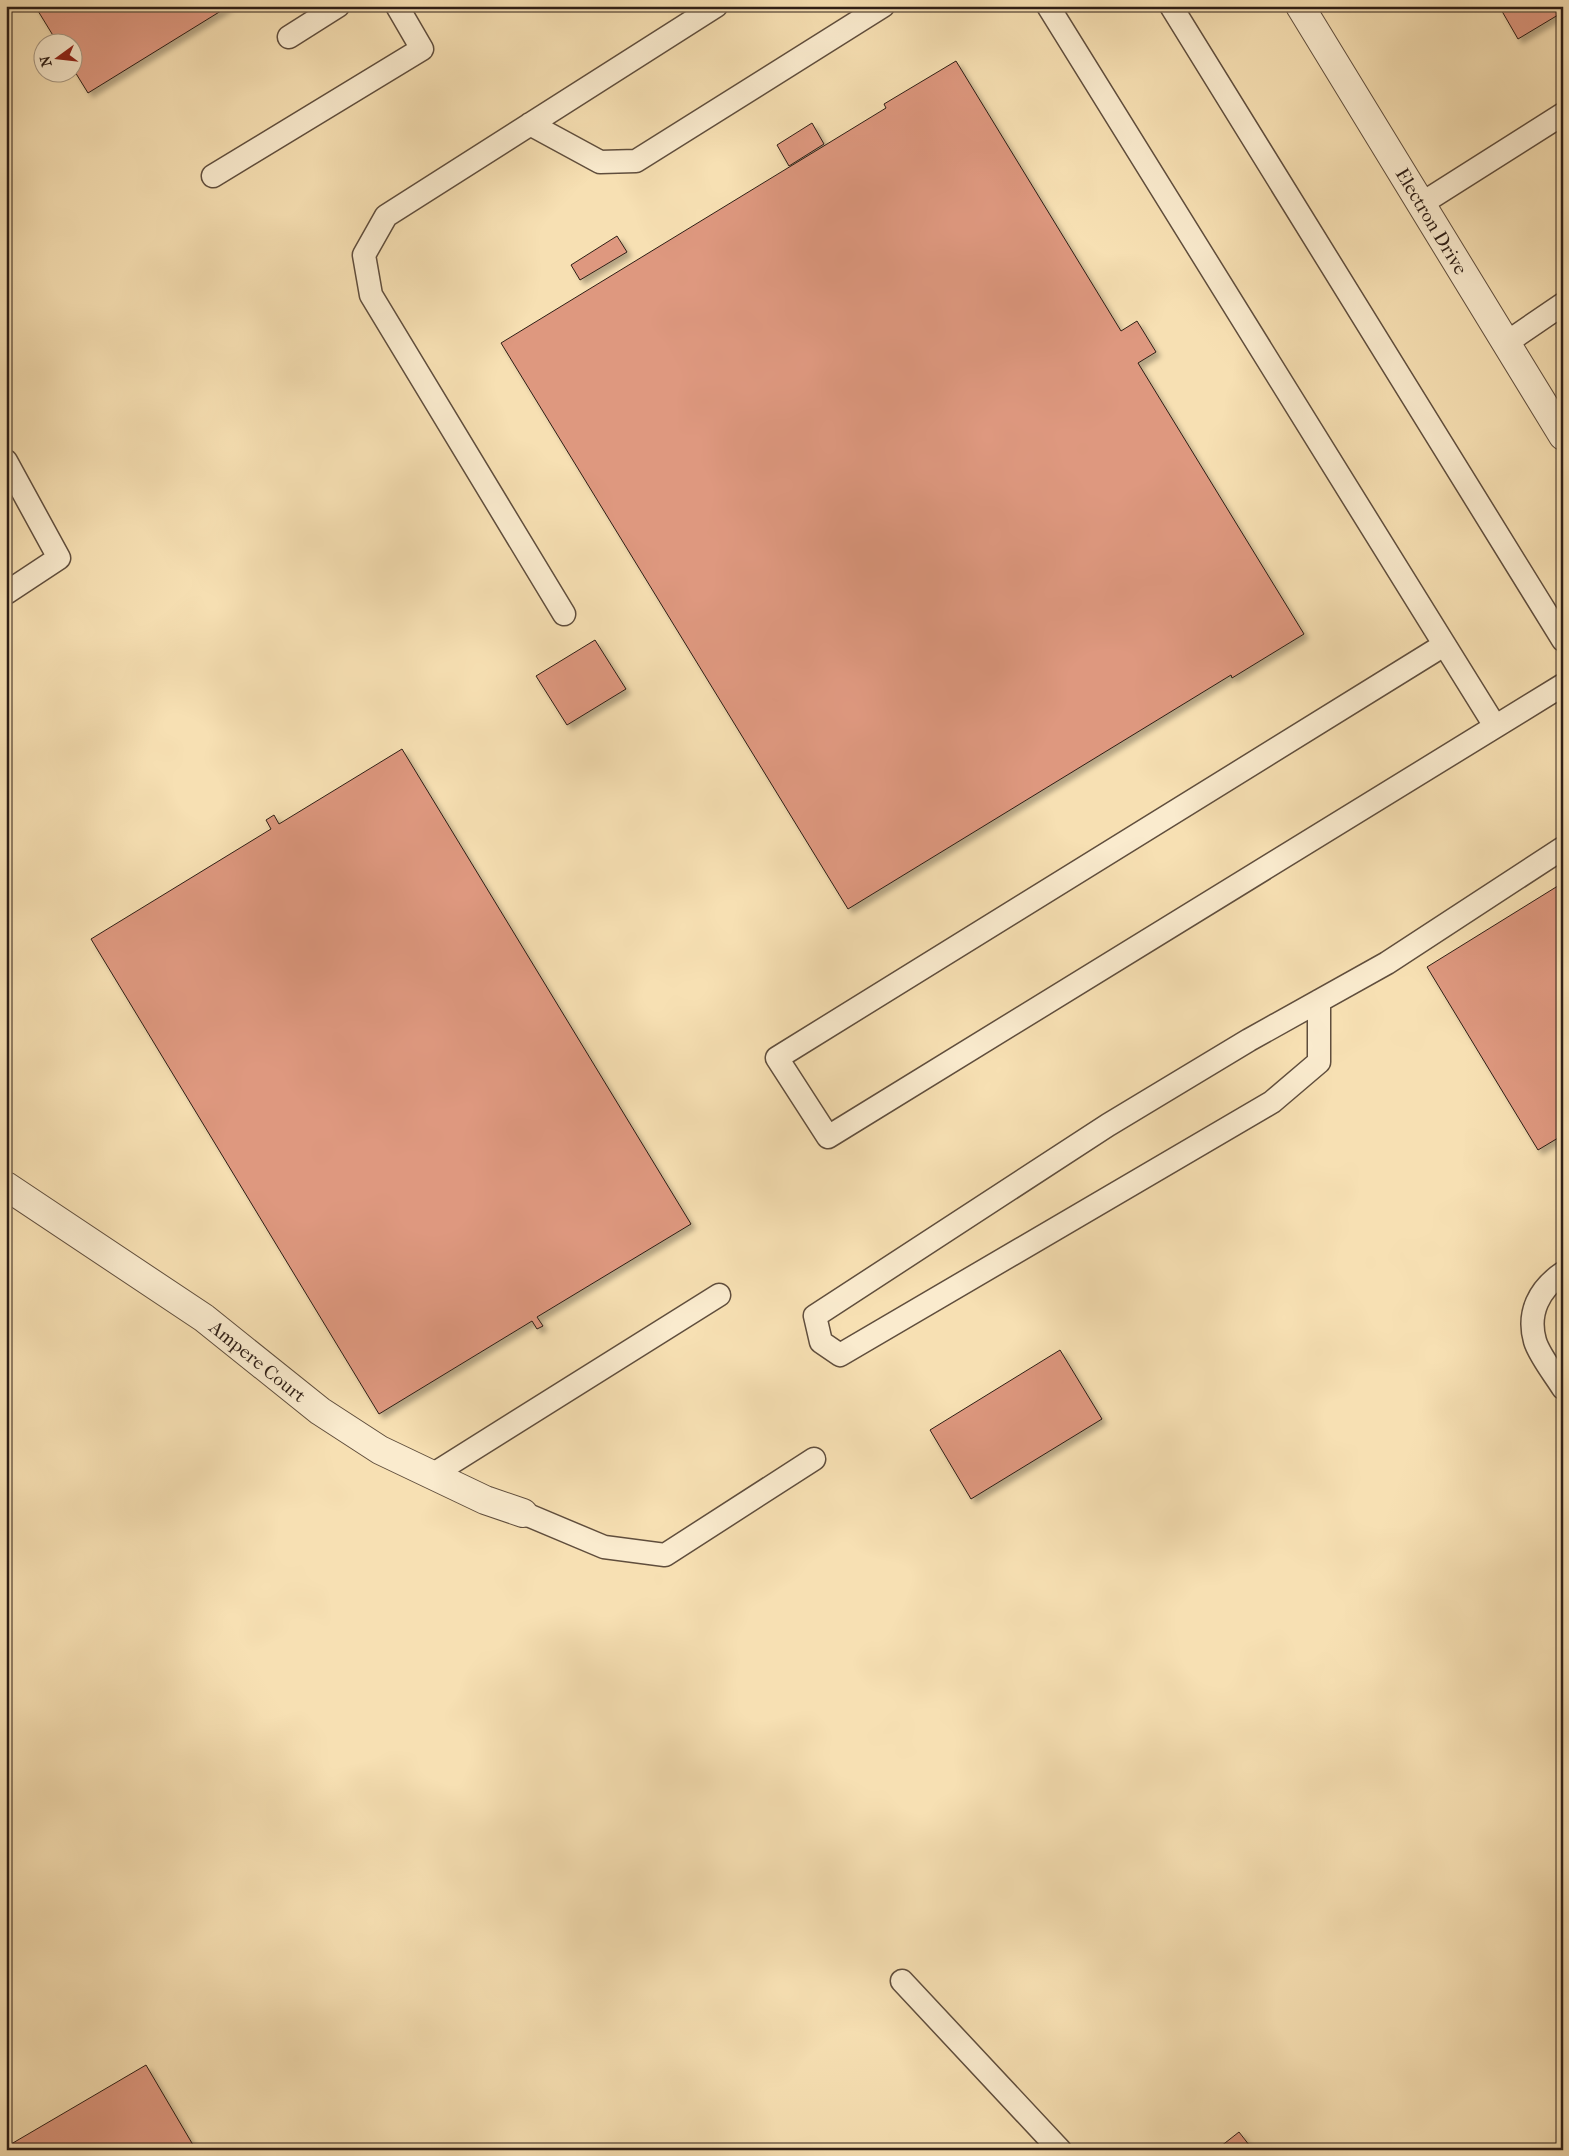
<svg xmlns="http://www.w3.org/2000/svg" width="1569" height="2156" font-family="'IM FELL French Canon',serif">
<style>
.building{fill:#de987f;stroke:#2e1e16;filter:url(#shadow)}
.lines{fill:none;stroke-linecap:round;stroke-linejoin:round}
.service-casing{stroke:#604e3d;stroke-width:25}
.minor-casing{stroke:#604e3d;stroke-width:30}
.tertiary-casing{stroke:#604e3d;stroke-width:30}
.service{stroke:#faebce;stroke-width:22}
.minor{stroke:#faebce;stroke-width:28}
.tertiary{stroke:#faebce;stroke-width:28}
.labels{text-anchor:middle;stroke-width:4.5;stroke-linejoin:round;paint-order:stroke}
.street-label{font-size:19px;fill:#2e1e16;stroke:#faebce}
</style>
<defs>
<filter id="shadow"><feDropShadow dx="4.5" dy="4.5" stdDeviation="2.5" flood-color="#0004"/></filter>
</defs>
<rect width="100%" height="100%" fill="#f7e0b3"/>
<filter id="stains"><feTurbulence type="fractalNoise" baseFrequency=".004" numOctaves="4"/><feColorMatrix values="0 0 0 0 .2 0 0 0 0 .09 0 0 0 0 .02 0 0 0 .5 -.17"/></filter>
<radialGradient id="worn" r=".72"><stop offset=".6" stop-color="#630" stop-opacity="0"/><stop offset="1" stop-color="#630" stop-opacity=".3"/></radialGradient>
<path class="building" d="M35,6H229L88,93L72,67V42H57Z
M1499,6H1563V12L1518,39Z
M956,61L1121,331L1137,321L1156,352L1138,363L1304,634L1232,678L1231,675L848,909L501,343L886,108L884,104Z
M812,123L824,144L789,166L777,145Z
M617,236L627,252L580,280L571,265Z
M595,640L626,689L567,725L536,676Z
M402,749L691,1224L537,1317L543,1326L537,1329L532,1321L379,1414L91,939L271,829L266,820L274,815L279,824Z
M1561,884L1563,1135L1538,1150L1427,967Z
M1060,1350L1102,1419L971,1499L930,1430Z
M146,2065L196,2150H6V2147Z
M1239,2132L1253,2150H1216Z"/>
<g class="lines">
<g class="service-casing">
<path id="service" d="M1048,6L1495,726
M1171,6L1563,640
M289,37L338,6
M530,124L600,162L636,161L883,6
M213,176L422,49L397,6
M1421,204L1563,114
M1506,343L1563,304
M6,461L59,558L6,593
M564,614L371,295L364,255L386,216L716,6
M1444,645L777,1058L828,1137L1563,685
M1319,1001V1062L1272,1102L840,1355L821,1342L815,1316L1108,1125L1249,1040L1387,963L1563,848
M1563,1273C1539,1289 1527,1313 1535,1341C1539,1355 1555,1375 1563,1388
M432,1475L719,1295
M523,1513L604,1547L665,1555L814,1459
M902,1981L1060,2150"/>
</g>
<g class="minor-casing">
<path id="minor" d="M6,1186L204,1318L320,1411L380,1450L485,1500L523,1513"/>
</g>
<g class="tertiary-casing">
<path id="tertiary" d="M1300,6L1563,436"/>
</g>
<use href="#service" class="service"/>
<use href="#minor" class="minor"/>
<use href="#tertiary" class="tertiary"/>
</g>
<g class="labels">
<g class="street-label">
<text transform="translate(1432 221) rotate(59)" y="7">Electron Drive</text>
<text transform="translate(258 1361) rotate(39)" y="7">Ampere Court</text>
</g>
</g>
<rect width="1569" height="2156" fill="none" stroke="#f7e0b3" stroke-width="25"/>
<rect x="8" y="8" width="1554" height="2141" fill="none" stroke="#2e1e16" stroke-width="2.5"/>
<rect x="12" y="12" width="1544" height="2131" fill="none" stroke="#2e1e16"/>
<g transform="translate(58 58) rotate(255)"><circle r="24" fill="#faebce" stroke="#a89984"/>
<path d="M0-4L9 19L0 12L-9 19Z" fill="#8f2418"/>
<text y="-8" font-size="14" font-weight="bold" text-anchor="middle" fill="#2e1e16">N</text>
</g>
<rect width="100%" height="100%" filter="url(#stains)"/>
<rect width="100%" height="100%" fill="url(#worn)"/>
</svg>
